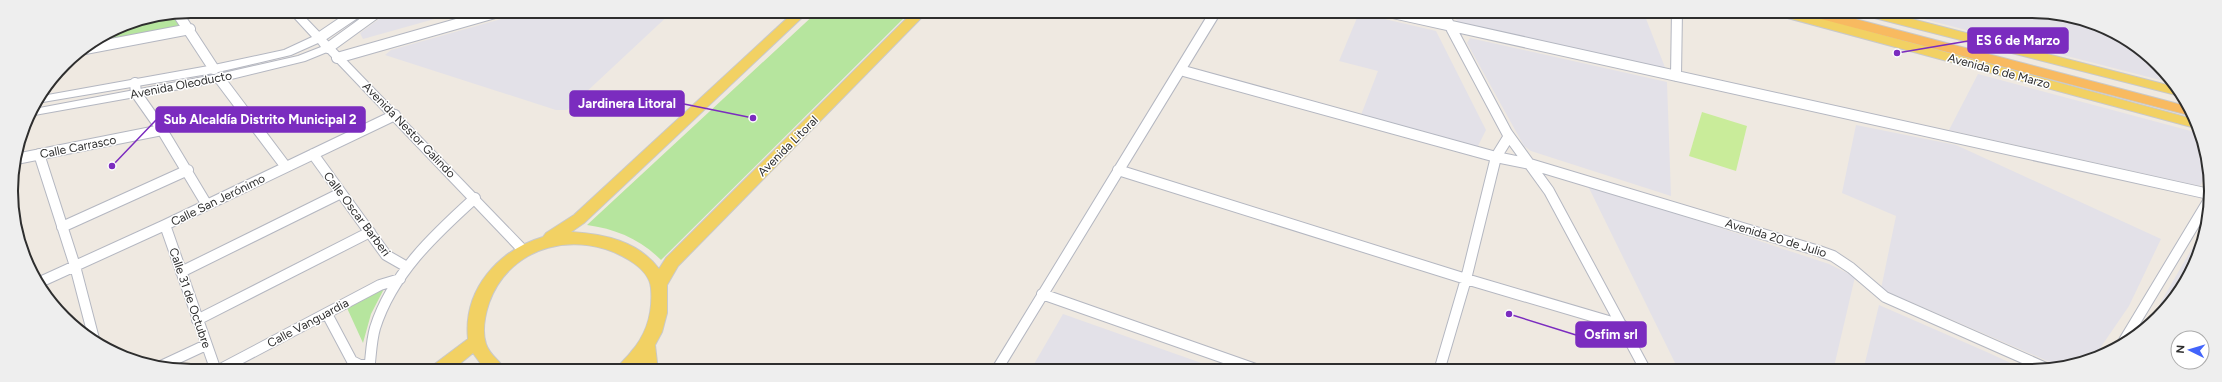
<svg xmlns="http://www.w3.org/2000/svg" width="2222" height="382" font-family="Figtree,sans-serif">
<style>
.industrial{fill:#e3e1e8}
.green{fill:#b6e59e}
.pitch{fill:#c9ec9a}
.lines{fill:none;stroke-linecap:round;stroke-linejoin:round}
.minor-casing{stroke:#b4b7c1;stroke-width:12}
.tertiary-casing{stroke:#b4b7c1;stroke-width:2}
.primary-casing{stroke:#c9c9c9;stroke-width:2}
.trunk-casing{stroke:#c9c9c9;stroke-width:2}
.minor{stroke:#fff;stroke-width:10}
.tertiary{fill:#fff;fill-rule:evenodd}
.primary{fill:#f2d163;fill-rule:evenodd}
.trunk{fill:#f8ba60;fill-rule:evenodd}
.labels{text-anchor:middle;stroke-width:3;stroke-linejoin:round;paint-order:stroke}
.street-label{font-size:12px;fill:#2e2e2e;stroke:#fff}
.rim{fill:none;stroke:#2e2e2e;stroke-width:2}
.leader{fill:none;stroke:#7b2cbf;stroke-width:1.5}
.callout-dot{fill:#7b2cbf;stroke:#fff;stroke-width:1.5}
.callout{fill:#7b2cbf;stroke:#7b2cbf;stroke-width:1.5}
.callout-label{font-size:13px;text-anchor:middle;font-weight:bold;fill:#fff}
</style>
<rect width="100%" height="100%" fill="#efe9e1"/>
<path class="industrial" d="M390,11H463L363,39L360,33Z
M530,11H673L567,110H556L385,55L391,50Z
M1459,11H1643L1666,70L1459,23L1455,18Z
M1893,11H2041L2118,35L2166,72L2168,82Z
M1359,13L1436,31L1486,130L1477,148L1361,115L1378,71L1339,61Z
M1470,38L1667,82L1671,196L1531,151L1524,146L1467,43Z
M1978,74L2202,134L2207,174L2200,186L1949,130Z
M1856,125L1956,145L2161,239L2129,306L2094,357L2059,366L1881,289L1896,216L1842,193Z
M1587,184L1829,264L1855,277L1833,371H1679Z
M2205,226L2197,260L2158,318L2147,326Z
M1879,305L1989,353L2028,371H1863Z
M1063,314L1221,370L1224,371H1030Z"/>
<path class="green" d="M818,11H911L661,260C640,239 616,229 587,225Z
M176,14L185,26L90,46L122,25Z
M386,285L371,314L363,343L347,308Z"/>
<path class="pitch" d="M1702,112L1747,126L1736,171L1689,156Z"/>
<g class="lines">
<g class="minor-casing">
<path id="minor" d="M1384,11L2209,194
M1442,11L1507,133L1549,191L1646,371
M178,14L214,69
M319,38L359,11
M328,48L379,11
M85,49L190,29
M337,58L502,11
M1180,70L1496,157L1530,164L1819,251L1833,256L1851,268L1885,297L2048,369
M1676,76L1677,11
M219,78L286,167
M135,83L136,93L162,130L207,205
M39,154L75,266L94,339
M313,154L386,255L407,267
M16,159L162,130
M1118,170L1466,279L1622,325
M165,225L216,371
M62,227L188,170
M181,272L341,193
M40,282L165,225L395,115
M1042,294L1261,371
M327,314L352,361L360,365H370
M197,320L370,232
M2122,344L2210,198
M161,366L206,345
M217,371L380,285L400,279
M369,371C371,357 371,342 375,328C392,274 434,235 475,198
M996,371L1216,11
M1439,371L1466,279L1496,157L1509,136"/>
</g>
<g class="tertiary-casing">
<path id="tertiary" d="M288,11H299L527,247L529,250L527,253H519L327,52L305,61L219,82L29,116L34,109L219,74L298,56L321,47L318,43L291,55L214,73L37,103L42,96L214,65L284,50L312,37Z"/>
</g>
<g class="primary-casing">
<path id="primary" d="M795,11H809L584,223L571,232C604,234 638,241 659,269L666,258L914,11H928L678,266L667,285V313L662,332L655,345L658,371H640V366L636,371H616C619,363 626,359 631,352C647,334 653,311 651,288C650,276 639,266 629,260C579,229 510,244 489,303C485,315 482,332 486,344C490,356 501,361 506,371H486L473,353L451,371H430L432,366L468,339C463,289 499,250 543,237L546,233L574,215Z
M1772,11H1794L2193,119L2199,129L1773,14Z
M1858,11H1881L2175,87L2180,96L1859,14Z"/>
</g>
<g class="trunk-casing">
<path id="trunk" d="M1800,11H1825L2186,106L2192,116L1802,14Z"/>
</g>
<use href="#minor" class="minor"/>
<use href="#tertiary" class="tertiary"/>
<use href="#primary" class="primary"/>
<use href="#trunk" class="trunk"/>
</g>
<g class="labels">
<g class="street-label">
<text transform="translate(1999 71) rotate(15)" y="4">Avenida 6 de Marzo</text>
<text transform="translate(181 85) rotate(-11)" y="4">Avenida Oleoducto</text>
<text transform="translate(409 130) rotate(46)" y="4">Avenida Nestor Galindo</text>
<text transform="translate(788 146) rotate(-45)" y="4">Avenida Litoral</text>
<text transform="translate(78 147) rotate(-11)" y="4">Calle Carrasco</text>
<text transform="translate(218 200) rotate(-26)" y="4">Calle San Jerónimo</text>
<text transform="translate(357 214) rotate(53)" y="4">Calle Oscar Barberi</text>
<text transform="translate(1776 238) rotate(17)" y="4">Avenida 20 de Julio</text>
<text transform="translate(190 298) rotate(71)" y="4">Calle 31 de Octubre</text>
<text transform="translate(308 323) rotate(-28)" y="4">Calle Vanguardia</text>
</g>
</g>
<path d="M0 0H2222V382H0ZM191 18H2031A173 173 0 0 1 2204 191V191A173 173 0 0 1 2031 364H191A173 173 0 0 1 18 191V191A173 173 0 0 1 191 18Z" fill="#eee" fill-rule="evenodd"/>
<path class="rim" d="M191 18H2031A173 173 0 0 1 2204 191V191A173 173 0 0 1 2031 364H191A173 173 0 0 1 18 191V191A173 173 0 0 1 191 18Z"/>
<path class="leader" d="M1897 53L1968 41M753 118L684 104M112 166L156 120M1509 314L1576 335"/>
<g class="callout-dot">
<circle cx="1897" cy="53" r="4"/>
<circle cx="753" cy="118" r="4"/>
<circle cx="112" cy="166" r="4"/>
<circle cx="1509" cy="314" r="4"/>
</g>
<g class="callout">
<rect x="1968" y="28" width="100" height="25" rx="4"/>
<rect x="570" y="91" width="114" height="25" rx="4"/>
<rect x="156" y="107" width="209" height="25" rx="4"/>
<rect x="1576" y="322" width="70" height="25" rx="4"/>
</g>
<g class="callout-label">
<text x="2018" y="45">ES 6 de Marzo</text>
<text x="627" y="108">Jardinera Litoral</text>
<text x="260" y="124">Sub Alcaldía Distrito Municipal 2</text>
<text x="1611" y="339">Osfim srl</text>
</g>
<g transform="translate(2190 350) rotate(275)"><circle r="19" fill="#ffffff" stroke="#ababab"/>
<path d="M0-3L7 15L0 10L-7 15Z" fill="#4264fb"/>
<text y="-6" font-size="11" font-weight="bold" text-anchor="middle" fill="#2e2e2e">N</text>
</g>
</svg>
